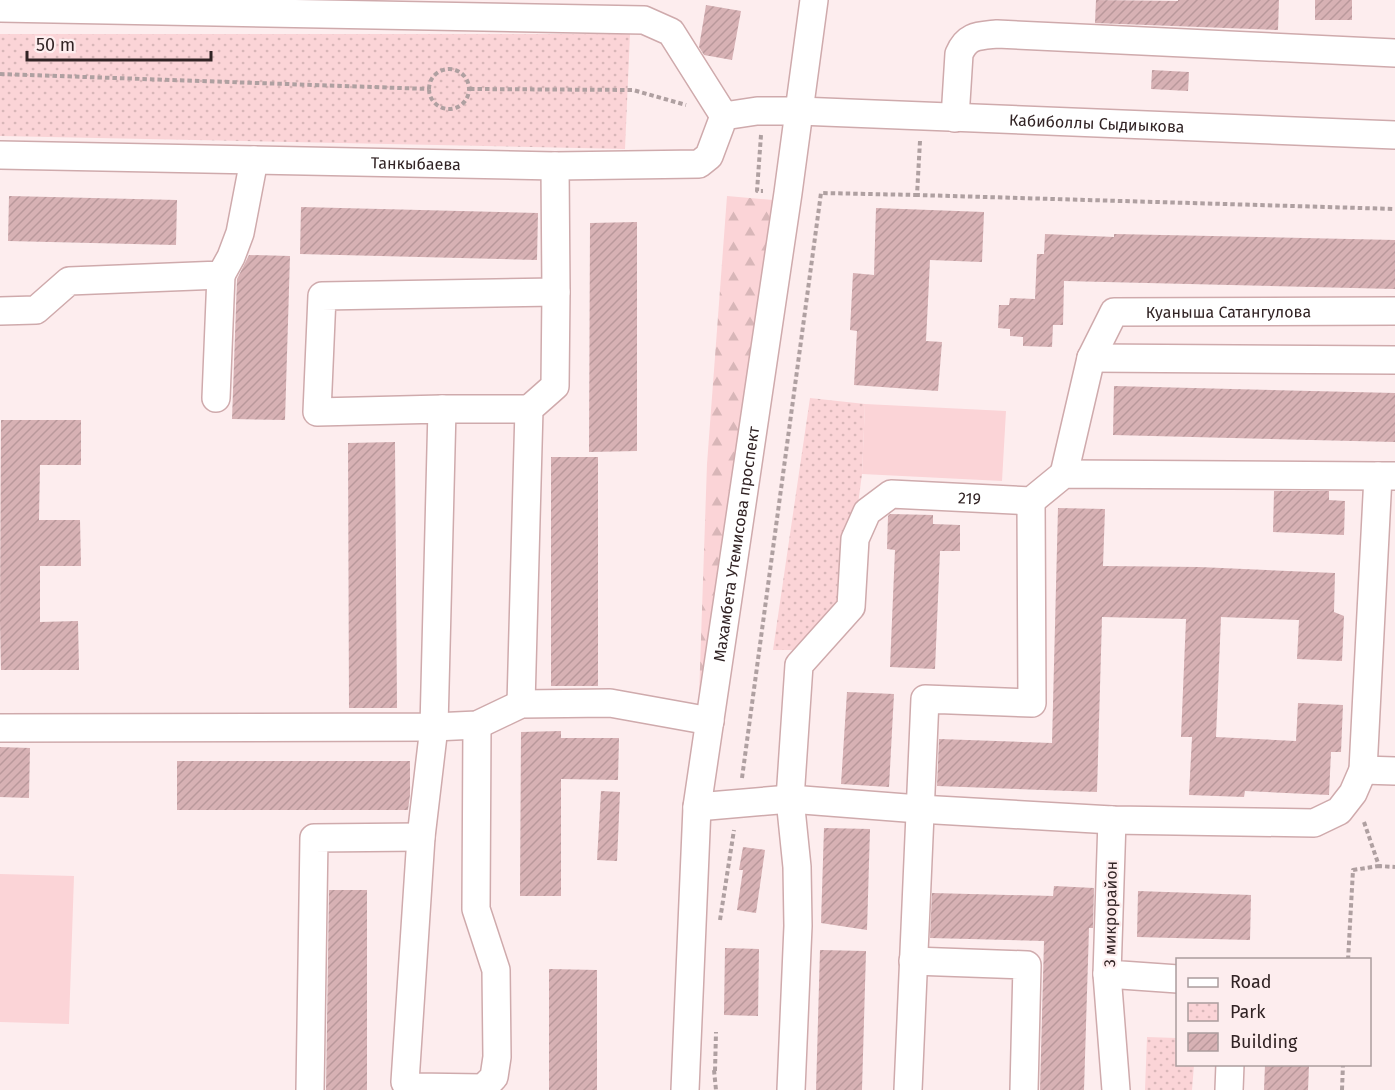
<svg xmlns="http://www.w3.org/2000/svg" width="1395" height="1090" font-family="'Fira Sans',sans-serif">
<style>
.forest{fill:url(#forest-firs)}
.park{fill:url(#park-dots)}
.garden{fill:#fbd4d7}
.building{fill:url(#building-hatch)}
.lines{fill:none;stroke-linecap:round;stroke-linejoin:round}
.minor-casing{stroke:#cfaaac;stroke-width:30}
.path{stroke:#afa0a1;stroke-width:4;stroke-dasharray:4.5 3;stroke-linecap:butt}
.minor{stroke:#fff;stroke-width:27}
.labels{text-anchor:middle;stroke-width:4.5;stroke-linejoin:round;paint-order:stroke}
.street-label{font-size:16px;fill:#312324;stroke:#fdedee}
</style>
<defs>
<pattern id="forest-firs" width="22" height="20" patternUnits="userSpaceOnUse" patternTransform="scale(1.5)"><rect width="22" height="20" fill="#fbd4d7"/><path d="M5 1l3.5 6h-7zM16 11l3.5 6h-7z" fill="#d8b6b8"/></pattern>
<pattern id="park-dots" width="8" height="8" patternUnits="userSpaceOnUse" patternTransform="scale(1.5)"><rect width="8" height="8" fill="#fbd4d7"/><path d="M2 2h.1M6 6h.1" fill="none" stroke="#d8b6b8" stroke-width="1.8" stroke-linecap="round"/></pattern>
<pattern id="building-hatch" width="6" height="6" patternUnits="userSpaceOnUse" patternTransform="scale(1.5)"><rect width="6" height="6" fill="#d7b1b4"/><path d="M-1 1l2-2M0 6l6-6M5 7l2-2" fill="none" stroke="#b9989b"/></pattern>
</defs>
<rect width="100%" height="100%" fill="#fdedee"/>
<path class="forest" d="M727,196L773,200L706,699L699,697L707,464Z"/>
<path class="park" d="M0,34H630L625,149L0,136Z
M810,398L865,404L862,474L846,594L802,650H773Z
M1147,1037L1177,1038L1178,1064L1194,1065L1192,1090H1145Z"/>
<path class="garden" d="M865,404L1006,411L1002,481L862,474Z
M0,874L74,876L69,1024L0,1022Z"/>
<path class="building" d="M1096,0L1178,1V0H1279L1278,30L1095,23Z
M1315,0H1352V20H1315Z
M706,5L741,11L732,60L704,55L699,47Z
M1152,70L1189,72L1188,91L1151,89Z
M9,196L177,200L176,245L8,241Z
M301,207L538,213L537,260L300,254Z
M876,208L984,212L982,262L930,260L926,341L942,342L938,391L854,385L857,331L850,330L853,273L874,275Z
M637,222V451L589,452L590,223Z
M1045,234L1114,237V234L1395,240V289L1064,281L1063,325H1053L1052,347L1023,346V337L1010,336V329L998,328L999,305H1009L1010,298L1035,299L1037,254H1044Z
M249,255L290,256L285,420L232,419L237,279Z
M1114,386L1395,393V442L1113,435Z
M1,420H81V465H40L39,520H80L81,566H40V622L78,621L79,670H1L0,621Z
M395,442L397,708H349L348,443Z
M551,457H598V686H551Z
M1274,491H1329V500L1345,501L1344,535L1273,532Z
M1058,508L1105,509L1103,566L1199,567L1335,573L1334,612L1344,616L1342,661L1297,659L1299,620L1221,617L1216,737L1296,741L1298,703L1343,705L1341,752H1331L1329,795L1245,791L1244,797L1189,795L1192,737H1181L1186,619L1102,617L1097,792L937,786L939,739L1052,743Z
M890,514L933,515V524L960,525V551H940L935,669L890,667L895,550L887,549L888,516Z
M847,692L894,694L889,787L841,784Z
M561,731V738H619L618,780L561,779V896H520L521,732Z
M0,747L30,748L29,798L0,797Z
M177,761H410V795L408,810H177Z
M601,791L620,792L617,861L597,860Z
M824,828L870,829L867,930L821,923Z
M743,847L765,850L756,913L737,910L743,870H739Z
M1054,886L1094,888L1093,928H1089L1084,1090H1040L1044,941L930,938L932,893L1053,896Z
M329,890H367V1090H326Z
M1138,891L1251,895L1250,940L1137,937Z
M725,948L759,949L758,1016L724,1015Z
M820,950L866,951L862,1090H816Z
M549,969L597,970V1090H549Z
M1265,1065H1309L1308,1090H1264Z"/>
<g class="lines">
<g class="minor-casing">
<g id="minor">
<path d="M0,8L644,20L671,32L724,116"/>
<path d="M955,118L959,54C967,35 978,36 997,34L1395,53"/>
<path id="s1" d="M0,155L555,166L699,164L709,156L724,116L757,111H799L1395,135"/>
<path d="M0,311L36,310L69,281L221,275L231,257L240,233L254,160"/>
<path d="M1091,358L1395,360"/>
<path d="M216,398L221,275"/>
<path d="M442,409H529"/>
<path id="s2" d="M1064,474L1091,358L1114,312L1395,311"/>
<path d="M521,704L529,409L555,386L556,292"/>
<path d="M477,725L476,909L496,970L497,1057L494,1077L483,1088L414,1087L405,1082L421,837L434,727L442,409L317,412L322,296L556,292L555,166"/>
<path d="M0,728L434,727L477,725L521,704L610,703L710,721"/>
<path d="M1363,770L1395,771"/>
<path d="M697,807L790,799L919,809L1112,820L1314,823L1339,811L1353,793L1363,770L1378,476H1394"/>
<path d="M1112,820L1107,974L1178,979"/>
<path d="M913,961L1027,965L1024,1090"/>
<path d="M1107,974L1116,1090"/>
<path d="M310,1090L314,838L421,837"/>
<path id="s3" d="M685,1090L697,807L788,193L814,0"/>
<path id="s4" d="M791,1090L798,926L797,867L790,799L799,665L851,607L855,539L867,512L891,494L1031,501L1064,474L1378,476"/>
<path d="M908,1090L925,699L1032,703L1031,501"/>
<path d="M1229,1090L1230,1064"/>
</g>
</g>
<path class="path" d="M429 89a20 20 0 1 1 40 0a20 20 0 1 1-40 0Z
M0,74L429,89
M470,89L633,90L686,105
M761,135L757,191H763
M920,141L917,195L1395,209
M742,778L821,193L917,195
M1364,822L1379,866L1395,867
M720,920L734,830
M1348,960L1353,870L1379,866
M714,1070L716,1090
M715,1071L716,1032
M1342,1090L1343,1064"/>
<use href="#minor" class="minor"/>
</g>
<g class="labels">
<g class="street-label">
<text dy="6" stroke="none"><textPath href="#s1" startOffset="1128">Кабиболлы Сыдиыкова</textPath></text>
<text dy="6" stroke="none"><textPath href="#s1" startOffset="416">Танкыбаева</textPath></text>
<text dy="6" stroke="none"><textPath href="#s2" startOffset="285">Куаныша Сатангулова</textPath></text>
<text dy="6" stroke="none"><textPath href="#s4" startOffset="710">219</textPath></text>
<text dy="6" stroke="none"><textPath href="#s3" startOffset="549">Махамбета Утемисова проспект</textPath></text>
<text transform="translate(1110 914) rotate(-89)" y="6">3 микрорайон</text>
</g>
</g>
<rect x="1176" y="958" width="195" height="108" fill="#fdedee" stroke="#ab9c9d" stroke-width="1.5"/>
<rect x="1188" y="978" width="30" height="9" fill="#ffffff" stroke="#ab9c9d" stroke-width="1.5"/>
<text x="1230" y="988" font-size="18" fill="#312324">Road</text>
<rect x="1188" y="1003" width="30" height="18" fill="url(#park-dots)" stroke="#ab9c9d" stroke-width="1.5"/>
<text x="1230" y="1018" font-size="18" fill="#312324">Park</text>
<rect x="1188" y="1033" width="30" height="18" fill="url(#building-hatch)" stroke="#ab9c9d" stroke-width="1.5"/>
<text x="1230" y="1048" font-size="18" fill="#312324">Building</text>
<path d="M27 51v9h184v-9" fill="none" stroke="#312324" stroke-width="3"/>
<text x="36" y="51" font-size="18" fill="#312324" stroke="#fdedee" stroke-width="4.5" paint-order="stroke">50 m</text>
</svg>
